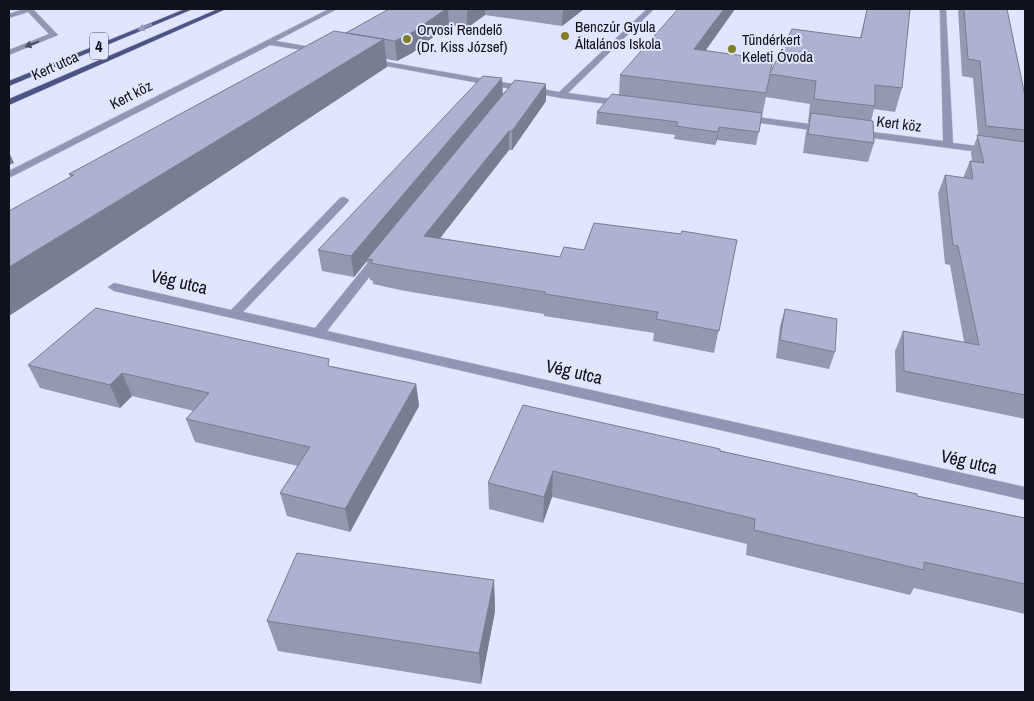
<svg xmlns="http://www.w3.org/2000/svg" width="1034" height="701" font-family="'Archivo Narrow',sans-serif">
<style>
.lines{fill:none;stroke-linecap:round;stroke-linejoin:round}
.service-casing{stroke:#bfc3da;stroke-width:1}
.minor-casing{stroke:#bfc3da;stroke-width:1}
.primary-casing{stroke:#bfc3da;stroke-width:1}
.service{fill:#9196b4;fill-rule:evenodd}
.minor{fill:#9196b4;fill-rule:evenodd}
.primary{fill:#4c5385;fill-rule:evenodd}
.wall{fill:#9499b2}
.shaded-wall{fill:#787d91}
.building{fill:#acb2cf;stroke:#787d91}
.oneway{fill:#969cc2}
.oneway2{fill:#4a4d60}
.poi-dot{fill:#827f26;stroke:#e1e5fe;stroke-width:2}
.labels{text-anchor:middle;stroke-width:4;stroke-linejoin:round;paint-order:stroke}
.far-poi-label{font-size:15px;fill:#0f111b;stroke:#e1e5fe;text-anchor:start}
.far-street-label{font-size:15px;fill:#0f111b;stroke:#e1e5fe}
.shield{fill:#e1e5fe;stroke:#4e515f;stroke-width:1}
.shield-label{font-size:16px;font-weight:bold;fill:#0f111b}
.street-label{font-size:18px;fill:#0f111b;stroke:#e1e5fe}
</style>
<rect width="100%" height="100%" fill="#e1e5fe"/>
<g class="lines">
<g class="service-casing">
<path id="service" d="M24,9H33L58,35L9,55V50L49,34L28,12L9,18V14Z"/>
</g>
<g class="minor-casing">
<path id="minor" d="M329,9H337L276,41L322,49V53L270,45L9,178V171Z
M647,9H654L568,93L627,101V105L624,106L561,98L370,63L366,61L370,59L559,92Z
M940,9H946L953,143L1025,152V158L857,136L852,133L857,130L943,141Z
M742,115L825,126L830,129L825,132L739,120L738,118Z
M344,197L349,200L348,202L243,312L315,328L375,254L379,253L385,257L327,331L1025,487V500L114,291L108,287L114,283L231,310L340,198Z"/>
</g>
<g class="primary-casing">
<path id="primary" d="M185,9H193L9,86V81Z
M218,9H226L9,105V99Z"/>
</g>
<use href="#service" class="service"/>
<use href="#minor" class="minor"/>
<use href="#primary" class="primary"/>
</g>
<path class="wall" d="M389,9H584L562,26L485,15L467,28L449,25L412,53L397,61L386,59L387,67L71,177L69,174L346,33Z
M735,9L705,51L770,73L860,38L867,9H910L902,88L895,112L874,109L871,121L874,143L868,162L803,153L806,132L809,123L808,122L810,104L766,97L756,145L717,140L715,145L674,139L675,135L596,124L597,112L619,95L620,75Z
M958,9H1007L1025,96V420V419L896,392L895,351L903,331L964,342L950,265L945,264L938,193L945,175L963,178L970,161H972L971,153L978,135L973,78L962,76Z
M503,94L546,101L512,150H509L440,238L560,257L584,250L681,234L737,240L714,353L653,341L654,333L544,316V314L405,291L373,284V281L370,280L367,261L354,277L322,271L318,250Z
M785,309L835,352L829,369L776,358L780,326Z
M28,365L331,366L416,384L419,406L350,532L287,516L280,493L298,466L195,442L186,419L194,411L132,396L120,408L40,388Z
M523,405L917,496L1025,518V614L914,588L910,595L746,555L747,544L552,497L543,523L489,509L488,483Z
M494,580L495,611L481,684L278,651L267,621Z"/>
<path class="shaded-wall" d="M446,9H448L449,25L412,53L397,61L395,41Z
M468,9H485V15L467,28V10Z
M563,9H584L562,26Z
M724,9H735L691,71L694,49Z
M384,39L387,67L9,316V267Z
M502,78L503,95L367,259V261L354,277L351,256Z
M546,84V101L512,150V131Z
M719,127L717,140L715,145L718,132Z
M509,131V150L426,256L424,236Z
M9,152L14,163L9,165Z
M122,373L132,396L120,408L110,385Z
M416,384L419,406L350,532L345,509Z
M553,471L552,497L543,523L544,497Z
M494,580L495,611L481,684L479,653Z"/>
<path class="building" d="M389,9H446L410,34L395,41L346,33Z
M678,9H724L694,49L773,60L770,73L792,29L861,38L867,9H910L902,88L875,85V106L814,99L816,81L770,74L766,93L620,75Z
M964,9H1007L1025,96V130L986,126L980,61L968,59Z
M334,31L384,39L9,267V211L74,175L69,174Z
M483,76L502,78L351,256L318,250Z
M515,80L546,84L512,131H509L424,236L560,257L564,247L584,250L594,223L681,234L682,231L737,240L719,331L656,319L658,312L545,294V292L403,269L370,263L373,260L367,259Z
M612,94L762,113L759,132L719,127L718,132L676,126L678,122L597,112Z
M811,113L873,121L874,143L808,134Z
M977,135L1025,142V395L904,371L903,331L979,345L958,246L953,245L945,175L973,179L970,161L984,163Z
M96,308L329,359L328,366L416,384L345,509L280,493L310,447L186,419L209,393L122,373L110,385L28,365Z
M785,309L837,319L835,352L780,340Z
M523,405L720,449V451L917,494V496L1025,518V584L924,562V570L754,530L755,519L553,471L544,497L488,483Z
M297,553L494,580L479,653L267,621Z"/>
<defs><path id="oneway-solid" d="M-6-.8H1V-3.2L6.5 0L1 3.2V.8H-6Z" transform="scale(1.25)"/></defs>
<use class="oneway" href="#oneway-solid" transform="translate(145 27) rotate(157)"/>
<use class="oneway2" href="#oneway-solid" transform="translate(32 44) rotate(159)"/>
<g class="poi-dot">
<circle cx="565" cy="36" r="5"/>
<circle cx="407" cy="39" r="5"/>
<circle cx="732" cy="49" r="5"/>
</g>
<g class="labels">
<g class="far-poi-label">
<text x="575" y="32">Benczúr Gyula<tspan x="575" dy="17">Általános Iskola</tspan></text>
<text x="417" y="35">Orvosi Rendelő<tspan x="417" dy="17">(Dr. Kiss József)</tspan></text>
<text x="742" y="45">Tündérkert<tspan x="742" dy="17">Keleti Óvoda</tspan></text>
</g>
<g class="far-street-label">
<text transform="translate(55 66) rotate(-24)" y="5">Kert utca</text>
<text transform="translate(131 95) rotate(-27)" y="5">Kert köz</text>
<text transform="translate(899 124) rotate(7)" y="5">Kert köz</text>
</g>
<rect class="shield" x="90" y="32.5" width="18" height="27" rx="4"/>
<g class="shield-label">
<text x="99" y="52">4</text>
</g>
<g class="street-label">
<text transform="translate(179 282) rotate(13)" y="6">Vég utca</text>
<text transform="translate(574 372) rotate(13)" y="6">Vég utca</text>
<text transform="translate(969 462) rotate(13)" y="6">Vég utca</text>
</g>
</g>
<rect width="1034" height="701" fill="none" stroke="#0f111b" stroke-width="20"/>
</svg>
